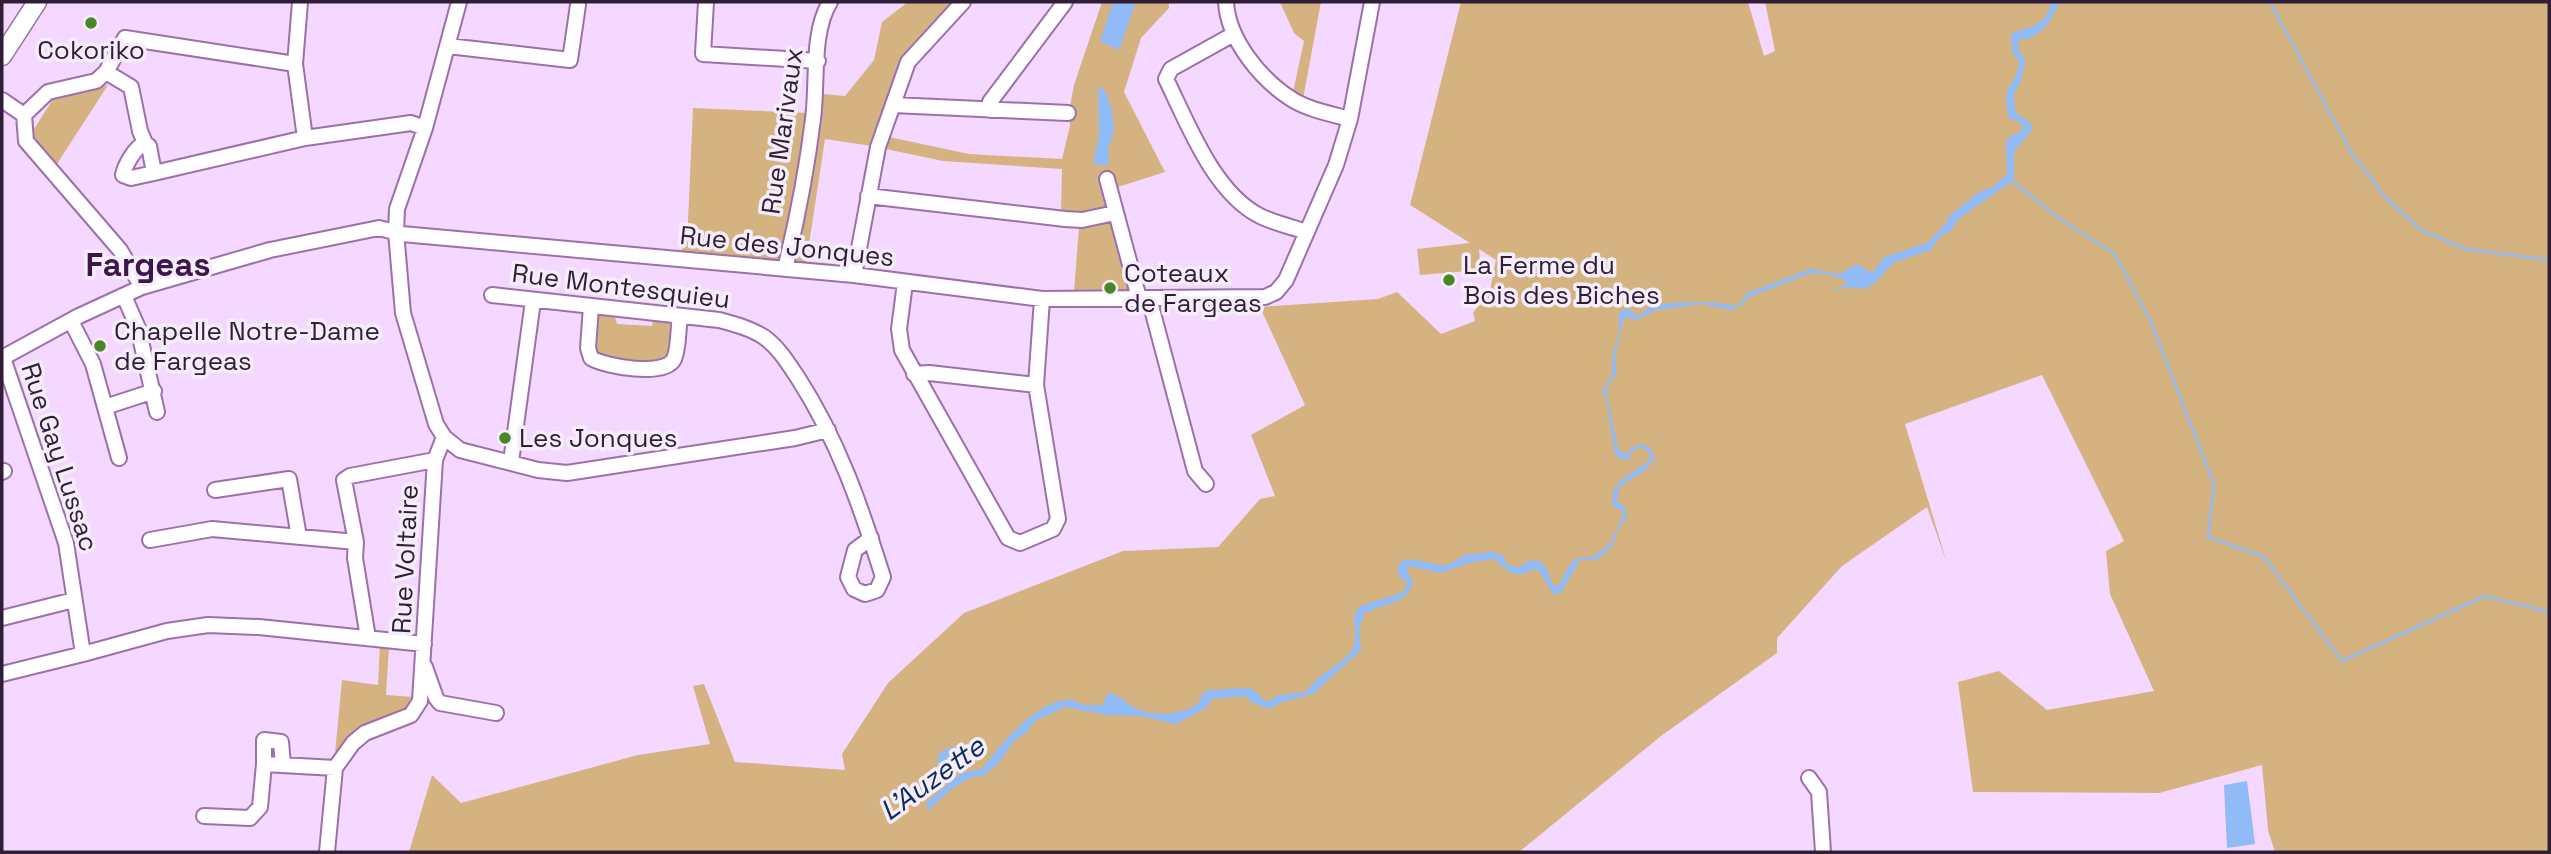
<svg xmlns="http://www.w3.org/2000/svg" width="2551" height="854" font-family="'Space Grotesk',sans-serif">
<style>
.green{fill:#d5b381}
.water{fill:#90bbf6}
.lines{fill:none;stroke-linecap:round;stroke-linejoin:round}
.stream{stroke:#90bbf6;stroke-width:2.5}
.minor-casing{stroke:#9c70ac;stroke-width:18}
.major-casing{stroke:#9c70ac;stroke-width:21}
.minor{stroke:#fff;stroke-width:14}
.major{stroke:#fff;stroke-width:18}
.poi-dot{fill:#488626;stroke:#f6edfa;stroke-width:2.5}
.labels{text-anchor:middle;stroke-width:7;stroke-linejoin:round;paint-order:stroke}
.poi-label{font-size:26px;fill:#301e36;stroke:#f6edfa;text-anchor:start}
.street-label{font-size:26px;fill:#301e36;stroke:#f6edfa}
.water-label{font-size:28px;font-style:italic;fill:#0a2e5b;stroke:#f6edfa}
.district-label{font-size:33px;font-weight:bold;fill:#3e164c;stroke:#f6edfa}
</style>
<rect width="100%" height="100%" fill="#f4d8ff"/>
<path class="green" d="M908,2H957L922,38L872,146L825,139L806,264L794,263L823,94L845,96L874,60L882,22Z
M1102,2H1169V8L1141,38L1124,92L1165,172L1118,187L1146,293L1074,292L1079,227L1061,211L1062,169L943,161L886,149L889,137L969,154L1062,159L1070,126L1069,111L1074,85Z
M1280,2H1321L1303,99L1293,92L1304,41L1294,33Z
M1461,2H1748L1764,56L1775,51L1765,2H2549V852H2275L2268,830L2262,765L2159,793L1973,792L1958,682L1999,671L2047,710L2154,691L2110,594L2106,551L2124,541L2042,375L1905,424L1947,563L1927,507L1842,566L1777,638V653L1661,736L1519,852H409L432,775L461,803L638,755L710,744L693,686L704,684L735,762L845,770L842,754L888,683L964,613L1123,551L1218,547L1260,499L1275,496L1251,435L1305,405L1260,307L1378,299L1397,292L1441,334L1475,321L1473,313L1490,290L1496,260L1479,249L1481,270L1420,275L1417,249L1470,243L1410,205Z
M108,85L55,167L35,144L31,134L53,99Z
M693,108L808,113L785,257L776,264L678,253L687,244Z
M596,313L614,314L617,324L652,326L653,319L665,320L674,328L671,356L661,364L601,358L592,350Z
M380,645L389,646L386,695L414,697L407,712L368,726L334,765L342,680L378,685Z"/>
<path class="water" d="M1113,2H1136L1119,50L1100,41Z
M2051,2H2060C2051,19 2041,41 2019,39L2018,50L2026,60L2020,83L2014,94L2015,112L2031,123L2032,129L2014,152V180L1958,219L1951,231L1943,234L1930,250L1893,263L1874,284L1864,289L1846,287L1832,292L1845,284L1844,279L1820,273L1808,274L1749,297L1741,306L1731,310L1703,304L1656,310L1636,320L1627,317L1623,321L1615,357L1616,374L1606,389L1618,449L1626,455L1630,449L1640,444L1650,447L1655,459L1644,471L1619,487L1617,501L1626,509L1627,517L1617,531L1613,545L1597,560H1580L1563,590L1558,594H1553L1538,569C1531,569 1528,573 1521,574C1511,576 1501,565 1494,559L1472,562L1440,573L1410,566L1407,571L1413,582C1408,605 1381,603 1364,614L1359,629L1361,650L1313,694L1282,702L1269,709L1253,703L1245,696L1212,699L1206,708L1176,724L1141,716L1108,715L1065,707L1035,721L1027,732L1015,740L998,764L983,776C964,775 944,796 929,810L926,807L928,801L961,773L982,769C1001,744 1031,706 1064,700C1072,698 1078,703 1085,705C1090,706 1097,705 1102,705L1108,693C1121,694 1126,704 1137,709C1158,717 1182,715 1200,702L1201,696L1207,690L1251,688L1267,702L1279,695L1305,692C1311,687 1315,680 1321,676C1332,667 1353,657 1355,641C1356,630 1351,618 1358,608C1361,604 1396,596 1404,591L1407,581L1400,578C1388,546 1432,566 1444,565C1454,564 1459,556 1469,554C1477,553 1482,555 1491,551L1504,556L1507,565L1519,567C1541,551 1547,566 1553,586L1560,584L1568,567L1576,558L1593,557L1611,543C1613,531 1623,522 1623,511L1614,507L1612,502L1613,491L1621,480L1649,461L1650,454L1642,447L1631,452L1629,460L1619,458L1615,454L1606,398L1602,391L1612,375V357L1619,333V314L1623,309H1629L1637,316L1652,306L1671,303L1710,302L1736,306L1741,302L1747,293L1810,269C1820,269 1831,275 1841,273C1847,271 1850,267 1857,264L1870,272L1874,271L1884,257L1927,243L1946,223L1949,216L1979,192L1993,187L2007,174L2006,146L2008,138L2022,130L2023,127L2018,121L2009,118C2001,83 2012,93 2019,65V61L2012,52L2011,34C2031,24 2045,29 2051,2Z
M1098,88H1103C1112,103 1119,132 1108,147L1109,164L1104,166L1093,163L1099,136Z
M952,747H961L966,753C964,764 954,771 942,771L938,766L937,758L942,751Z
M2247,781L2255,844L2227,848L2224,785Z"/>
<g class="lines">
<path class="stream" d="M2270,2L2352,154L2387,199L2421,230L2466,249L2549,260
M2012,181L2064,222L2114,253L2150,320L2214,484L2208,537L2264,557L2342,661L2485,596L2549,612"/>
<g class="minor-casing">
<path id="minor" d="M300,2L295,64L305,138
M459,2L425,128L397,209L396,232L403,313L436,424L444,437L460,450L538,470L567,473L795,438L828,430
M706,2L703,54L818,61
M1226,2C1228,40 1261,80 1293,100C1310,110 1331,114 1350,119
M1234,34L1171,69L1166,79C1188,124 1214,193 1260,216C1274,223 1292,227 1307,232
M448,46L570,60L578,5
M106,72L131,87L140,131L145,143
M2,100L24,115L26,141L120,250L142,287
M893,105L1068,113
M990,110V102L1065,2
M24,115L48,92L96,81L106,72L125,38L295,64
M154,173L149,146L145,143C135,147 125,165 123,175L131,178L154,173L305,138L411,123L425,128
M1107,179L1139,298
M868,196L1065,219L1082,220L1115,213
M785,269C797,220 807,168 813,119C818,82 811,33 830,2
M854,275L878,147L908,62L963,2
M905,283L899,329L902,350L1008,538L1020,543L1053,529L1058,519L1036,385L1042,299
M492,295L719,320C734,324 750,328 764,337C779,348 788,363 798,378C838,440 861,507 883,577L877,590L865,594L854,589L848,577L855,550L871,538
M124,296L138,328L157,412
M1149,298L1195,471L1206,484
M591,306L588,348L591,358C606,367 665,377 674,359C679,348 678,328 680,316
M71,321L93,364L119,458
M2,358L79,316L142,287L270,250L379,228L402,234L854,275L1042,299L1265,297L1276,292L1286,280L1336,165L1350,119L1372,2
M914,374L929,373L1036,385
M105,407L154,391
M511,462L533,301
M2,472L4,471
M215,490L289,479L299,537
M150,540L212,529L356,542
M2,618L74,600
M368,638L355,558L356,542L344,480L350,476L435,460
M83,654L167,631L208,625L259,627L424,644
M425,667L436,698L440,703L496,713
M2,674L83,654L66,543L3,358
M264,764V740L281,742L283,764
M1809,778L1819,792L1823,852
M204,816L250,818L260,807L264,764L335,768
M327,852L335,768L353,743L365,733L411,715L420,701L435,460L444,437"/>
</g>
<g class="major-casing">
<path id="major" d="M2,56L37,2"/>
</g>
<use href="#minor" class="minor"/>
<use href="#major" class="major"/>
</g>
<g class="poi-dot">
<circle cx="91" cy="23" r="7"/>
<circle cx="1449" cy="280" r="7"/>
<circle cx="1110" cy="288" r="7"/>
<circle cx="100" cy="346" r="7"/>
<circle cx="505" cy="438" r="7"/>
</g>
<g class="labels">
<g class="poi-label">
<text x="91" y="59" text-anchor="middle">Cokoriko</text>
<text x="1463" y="274">La Ferme du<tspan x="1463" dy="30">Bois des Biches</tspan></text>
<text x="1124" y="282">Coteaux<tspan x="1124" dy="30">de Fargeas</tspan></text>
<text x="114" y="340">Chapelle Notre-Dame<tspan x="114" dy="30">de Fargeas</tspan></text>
<text x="519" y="447">Les Jonques</text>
</g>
<g class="street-label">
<text transform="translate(782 131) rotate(-82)" y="9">Rue Marivaux</text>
<text transform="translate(787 246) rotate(6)" y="9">Rue des Jonques</text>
<text transform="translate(621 286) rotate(7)" y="9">Rue Montesquieu</text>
<text transform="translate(60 457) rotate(72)" y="9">Rue Gay Lussac</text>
<text transform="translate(405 559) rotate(-87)" y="9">Rue Voltaire</text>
</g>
<g class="water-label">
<text transform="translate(932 778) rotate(-36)" y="10">L'Auzette</text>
</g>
<g class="district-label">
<text x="148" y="276">Fargeas</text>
</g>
</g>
<rect width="2551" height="854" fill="none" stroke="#301e36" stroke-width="7"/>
</svg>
